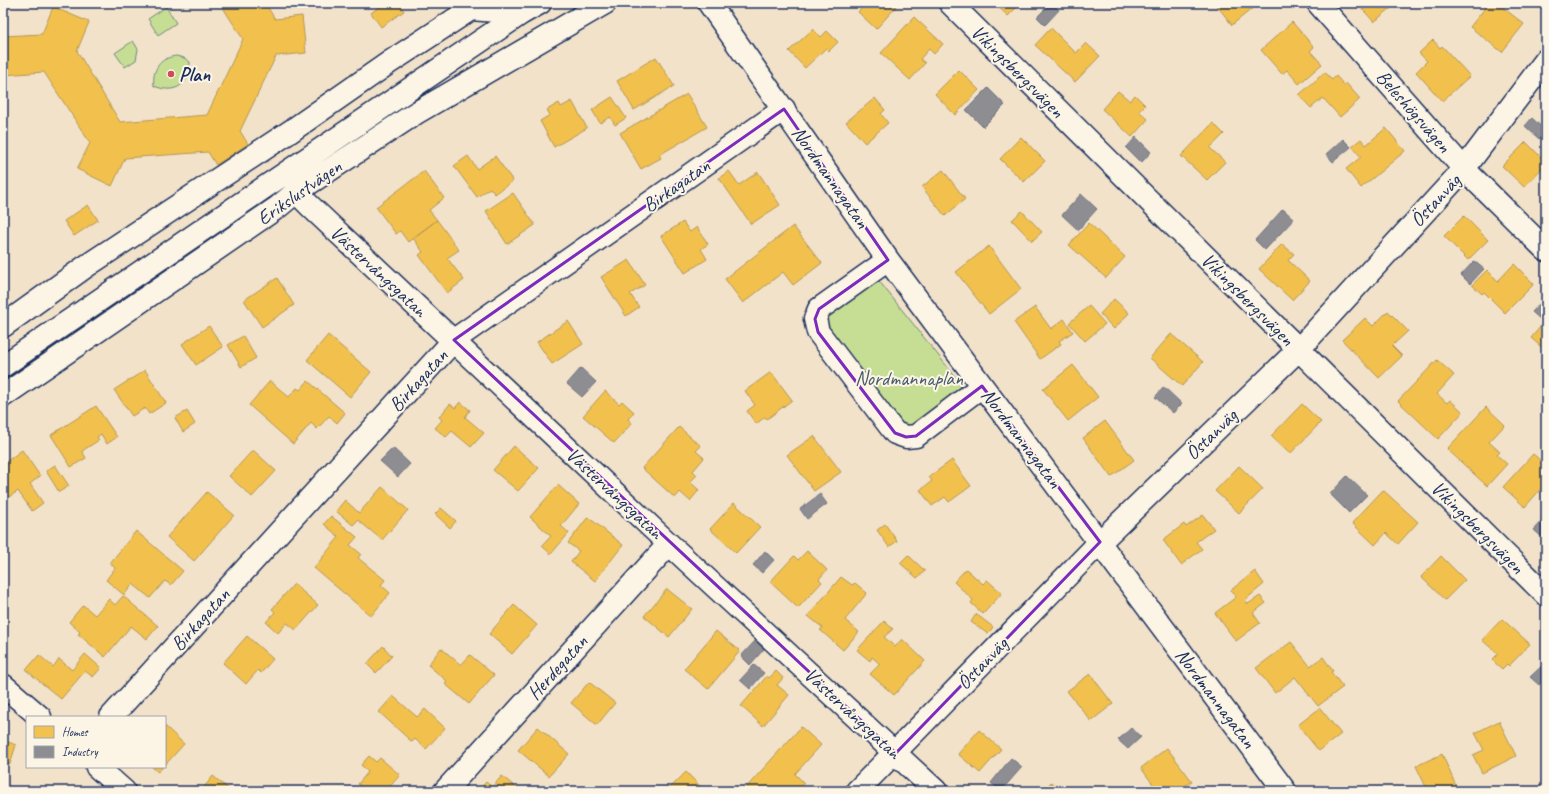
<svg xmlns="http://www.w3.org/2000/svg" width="1549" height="794" font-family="Caveat,sans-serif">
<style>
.green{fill:#c6de94;stroke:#708679}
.homes{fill:#f2c14e;stroke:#b29553}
.industry{fill:#8d8d92;stroke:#6b7182}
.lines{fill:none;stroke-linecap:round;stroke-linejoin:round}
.street-casing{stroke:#1b2f5e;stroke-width:25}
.secondary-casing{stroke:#1b2f5e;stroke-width:25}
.street{stroke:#fcf5e5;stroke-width:22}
.secondary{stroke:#fcf5e5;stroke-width:22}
.marked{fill:none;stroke:#7b2cbf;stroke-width:3;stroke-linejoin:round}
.poi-dot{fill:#d1495b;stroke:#fcf5e5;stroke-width:1.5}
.labels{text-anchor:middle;stroke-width:4;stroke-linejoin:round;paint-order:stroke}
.street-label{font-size:20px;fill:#1b2f5e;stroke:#fcf5e5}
.poi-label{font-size:20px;font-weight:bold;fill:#1b2f5e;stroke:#fcf5e5;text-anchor:start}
.park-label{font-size:20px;fill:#465b6c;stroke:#fcf5e5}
</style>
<rect width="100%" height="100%" fill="#f2e2ca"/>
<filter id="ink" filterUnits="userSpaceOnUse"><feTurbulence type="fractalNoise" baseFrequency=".025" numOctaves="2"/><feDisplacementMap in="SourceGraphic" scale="8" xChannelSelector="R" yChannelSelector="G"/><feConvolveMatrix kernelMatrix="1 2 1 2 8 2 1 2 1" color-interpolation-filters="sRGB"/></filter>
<g filter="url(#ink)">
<path class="green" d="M166,7L176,23L158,35L148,19Z
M133,41L138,49L136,60L125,67L115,53Z
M176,56L184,58L190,62C190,84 176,95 154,86C152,69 160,58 176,56Z
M879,281L961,384L960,392L908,430L898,424L826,325V316Z"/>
<path class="homes" d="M220,3H265L275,19L302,16L306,53L276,56L240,131L248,144L216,165L208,152L125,158L112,186L77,169L90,143L44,72L3,75V36L42,34L53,7L89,22L77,51L120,122L207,115L243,39Z
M385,3H399L404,11L381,27L371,13Z
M864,3H892L896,7L876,29L858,12L865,4Z
M994,3H1021L1008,16Z
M1215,3H1259L1232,25Z
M1357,3H1397L1374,22Z
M1489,3H1497L1524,24L1502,52L1470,27Z
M914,17L943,44L934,54L929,49L920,59L925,63L910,80L881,53Z
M1292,22L1314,47L1310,51L1322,64L1299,84L1287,70L1282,74L1261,50Z
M1051,28L1076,53L1086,43L1100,56L1075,82L1035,45Z
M813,29L821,37L827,31L838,42L829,51L826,48L805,68L789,51Z
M1433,40L1440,48L1442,46L1470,76L1442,101L1416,72L1427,61L1419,53Z
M656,57L674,86L634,110L617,81Z
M959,70L979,90L955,115L935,94Z
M1325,72L1332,80L1336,76L1344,85L1346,83L1360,99L1340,117L1323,98L1311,108L1299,95Z
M1118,91L1130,101L1135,95L1145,105L1139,111L1148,119L1132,137L1102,109Z
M687,94L707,127L659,155L661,158L641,169L620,133Z
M612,97L626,118L615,125L610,117L600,123L592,110Z
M875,98L885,110L881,114L888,123L865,143L846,122Z
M572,101L587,128L554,147L540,121L550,115L547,110L559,103L561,107Z
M1213,123L1224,134L1210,148L1225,162L1207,180L1181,156Z
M1386,128L1405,151L1361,188L1346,169L1361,157L1352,146L1361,139L1366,145Z
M1021,137L1045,161L1024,182L1000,159Z
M1526,142L1546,162V164L1524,187L1502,166Z
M468,156L477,169L495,156L513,181L495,194L490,188L477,197L454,166Z
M943,170L965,199L945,216L922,187Z
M424,171L444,198L429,210L437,220L408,242L400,231L396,234L376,207Z
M729,171L739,185L758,172L780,205L751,224L719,178Z
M513,193L535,225L507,244L486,211Z
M88,205L98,220L74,236L64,221Z
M1022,211L1042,232L1032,241L1012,220Z
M1464,216L1488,240L1468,260L1444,236Z
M437,220L459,250L447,258L464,280L447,293L419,255L423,252L413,238Z
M683,222L690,232L697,227L708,244L701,249L707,259L685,273L661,236Z
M1089,223L1125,257L1106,278L1069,245Z
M793,226L822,263L793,285L783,272L743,303L725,279Z
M1282,244L1294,254L1288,260L1310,281L1292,300L1259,269Z
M989,246L1021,289L989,314L956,272Z
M629,260L645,285L630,294L639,307L626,316L601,277Z
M1514,264L1534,284L1505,313L1484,292L1482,294L1472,285L1487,270L1498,281Z
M277,278L294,305L262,327L244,300Z
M1114,299L1129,313L1114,329L1100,314Z
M1089,306L1105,324L1085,341L1069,323Z
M1035,307L1051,329L1064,319L1073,332L1059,341L1061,344L1040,359L1014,322Z
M1388,311L1408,331L1392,346L1402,356L1379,378L1342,340L1365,318L1373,326Z
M1546,320V351L1531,338Z
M568,321L583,344L552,364L537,342Z
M209,326L223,347L196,365L182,344Z
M1171,334L1203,362L1182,386L1150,358Z
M328,335L371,372L350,397L307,360Z
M243,336L256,358L241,367L228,345Z
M1437,360L1454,375L1437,394L1447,403L1450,400L1463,412L1438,439L1398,401Z
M1073,365L1098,397L1068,421L1043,389Z
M145,370L166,403L149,414L145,408L132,416L114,390Z
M771,372L792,400L767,419L765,417L756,424L747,411L755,405L745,391Z
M270,381L289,397L297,388L300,390L308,381L345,413L337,423L329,416L317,429L311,423L293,444L249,405Z
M605,391L619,404L622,401L634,412L628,419L632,423L614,443L583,416Z
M460,402L470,410L465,417L484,433L471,447L452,431L446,437L435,428L442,420L439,417L450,404L455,408Z
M1302,404L1321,422L1290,454L1271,436Z
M96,406L117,437L107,444L101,434L97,437L99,440L82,451L86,458L71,467L51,435Z
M1486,407L1505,425L1489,442L1500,452L1497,455L1507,464L1487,486L1447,449Z
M187,411L195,424L183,432L175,418Z
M1105,421L1134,460L1111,477L1083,438Z
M679,427L701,446L696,451L704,458L693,471L697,475L690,482L699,490L690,501L680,492L675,498L642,468Z
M814,436L841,472L814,491L787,455Z
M514,446L539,468L518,491L493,470Z
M22,450L40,476L30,484L43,503L32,511L18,491L9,497L3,489V464Z
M253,450L276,471L252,497L229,476Z
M1533,454L1546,465V483L1525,507L1503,487Z
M952,460L971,486L949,502L945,497L932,506L920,490L932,481L929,477Z
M55,465L69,486L59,492L46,471Z
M1239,466L1263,489L1239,513L1215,491Z
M558,485L579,504L561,526L569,533L551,554L542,546L551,536L530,517Z
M382,487L408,510L382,540L358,520L353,525L336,511L345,500L359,513Z
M1383,490L1418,522L1398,544L1386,533L1375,545L1352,523Z
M207,492L234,515L194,561L167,537Z
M734,503L760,527L736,553L710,529Z
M441,508L456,521L450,528L435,514Z
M1203,515L1214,529L1196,542L1202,549L1181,565L1163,540L1184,524L1186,527Z
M331,516L357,537L350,545L361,554L358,558L385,580L381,585L390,593L371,616L314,568L339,537L324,524Z
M588,517L623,545L595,581L571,562L579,551L568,543Z
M885,524L897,541L889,547L877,530Z
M136,531L183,571L171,585L165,581L150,598L133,584L124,595L106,580L115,568L110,563Z
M807,551L827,570L819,579L822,582L798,608L770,582L794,556L798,560Z
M908,555L925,571L917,578L900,563Z
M1441,556L1465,580L1445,600L1421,577Z
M966,569L983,584L987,580L1002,593L983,614L971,603L973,600L954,582Z
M1255,571L1264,584L1245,600L1248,604L1260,596L1266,603L1253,613L1260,623L1236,641L1215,613L1236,597L1231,590Z
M841,577L852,585L855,583L867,593L845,620L859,632L843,650L820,630L823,628L808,616Z
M294,584L318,605L296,630L287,623L278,633L266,622L275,612L272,609Z
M667,589L692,609L669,637L644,616Z
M123,596L158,626L147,639L131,626L105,657L78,634L80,632L69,622L83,605L95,615L109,599L115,605Z
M514,605L537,625L512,654L489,634Z
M976,614L993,627L988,634L971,622Z
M1502,619L1530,644L1509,666L1507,664L1502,669L1492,660L1498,654L1482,640Z
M884,621L893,629L884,637L895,647L902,639L925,661L894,695L870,674L880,664L872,657L870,661L857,650Z
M716,631L740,651L708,689L684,669Z
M247,636L273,659L261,673L258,670L246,684L223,663Z
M1291,642L1310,666L1323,657L1333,671L1331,672L1343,687L1318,706L1295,677L1275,693L1256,668Z
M383,646L392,656L376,673L367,664Z
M441,648L461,665L470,655L494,675L469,704L445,684L447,681L428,665Z
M85,654L101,668L93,677L85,671L61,699L26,670L39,655L53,667L59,659L72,670Z
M776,671L783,678L777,685L789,695L763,726L741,706L767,676L769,678Z
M1090,674L1113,704L1091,721L1067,691Z
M589,682L615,703L597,725L571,703Z
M393,696L417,717L425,709L445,728L426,749L415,739L412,742L379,712Z
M1320,708L1341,734L1319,751L1298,725Z
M1499,721L1516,756L1482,773L1473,755L1484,750L1475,733Z
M165,726L184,744L165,765Z
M538,727L569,754L549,776L518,750Z
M801,727L821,745L795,774L804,783L797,791H743Z
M979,730L1001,749L980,773L958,754Z
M3,740L16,745L10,764L3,762Z
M1167,748L1192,781L1179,791H1150L1155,787L1141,768Z
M1442,754L1456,786L1445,791H1428L1416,766Z
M369,756L376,762L380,758L400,775L386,791H367L358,784L368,772L361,765Z
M152,767H163L158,772Z
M686,772L705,791L668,790Z
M213,776L231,791H201Z
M502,776L520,791H478L486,782L492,787Z
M1051,782L1061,791H1044Z"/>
<path class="industry" d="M1051,3L1059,10L1045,25L1037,17Z
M988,88L1005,105L983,127L966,110Z
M1532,118L1546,131L1539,139L1525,126Z
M1136,137L1151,152L1141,163L1126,148Z
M1343,139L1351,147L1333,162L1326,154Z
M1081,194L1097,209L1078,230L1062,215Z
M1283,209L1294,219L1265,250L1255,240Z
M1474,261L1484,269L1470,284L1461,275Z
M1546,297V314L1541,320L1532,312Z
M581,368L596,382L582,397L567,384Z
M1164,387L1182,404L1173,413L1155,397Z
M393,448L410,464L398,477L380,461Z
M1347,476L1367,495L1349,513L1330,494Z
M820,494L827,504L807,519L800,509Z
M1546,517V536L1544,539L1534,530Z
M765,551L774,560L762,573L753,565Z
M755,641L764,649L750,665L741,656Z
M1546,662V678L1539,685L1530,677Z
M754,665L764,673L750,689L740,680Z
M1131,728L1141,737L1128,749L1118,740Z
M1011,758L1022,767L1001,791L991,783Z"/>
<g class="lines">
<g class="street-casing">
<path id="street" d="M709,3L888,260L1285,791
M950,3L1546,595
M1318,3L1464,169L1546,250
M296,192L311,207L669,544L936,791
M888,260L819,309L815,319L818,332L895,433L906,437L916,436L982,386
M3,326L85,267L291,131L390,62L471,9L522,13
M3,685L40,717
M111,717L454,340L784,109
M97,767L124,791
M445,791L669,544
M857,791L1100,542L1299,349L1464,169L1546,60"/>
</g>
<g class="secondary-casing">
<path id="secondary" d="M3,366L265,187L522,13L540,3
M3,396L278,207L296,192L416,113L605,3"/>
</g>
<use href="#street" class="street"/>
<use href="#secondary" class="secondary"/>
</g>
</g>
<path class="marked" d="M784,109L888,260L819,309L815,319L818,332L895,433L906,437L916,436L982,386L1100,542L896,753L454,340Z"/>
<circle class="poi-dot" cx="171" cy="74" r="4"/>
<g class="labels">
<g class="street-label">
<text transform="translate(1018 71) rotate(45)" y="7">Vikingsbergsvägen</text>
<text transform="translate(1414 111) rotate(49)" y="7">Beleshögsvägen</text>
<text transform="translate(831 177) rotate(55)" y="7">Nordmannagatan</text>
<text transform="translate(676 185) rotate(-35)" y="7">Birkagatan</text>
<text transform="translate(299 192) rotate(-35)" y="7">Erikslustvägen</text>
<text transform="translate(1435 200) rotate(-47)" y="7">Östanväg</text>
<text transform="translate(379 271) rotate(43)" y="7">Västervångsgatan</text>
<text transform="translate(1248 299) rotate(45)" y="7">Vikingsbergsvägen</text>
<text transform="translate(418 380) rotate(-48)" y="7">Birkagatan</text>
<text transform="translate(1211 434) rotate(-44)" y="7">Östanväg</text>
<text transform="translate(1022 438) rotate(53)" y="7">Nordmannagatan</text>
<text transform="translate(615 493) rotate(43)" y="7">Västervångsgatan</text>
<text transform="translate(1478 527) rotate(45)" y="7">Vikingsbergsvägen</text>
<text transform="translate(200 619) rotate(-48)" y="7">Birkagatan</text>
<text transform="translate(982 663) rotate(-46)" y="7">Östanväg</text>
<text transform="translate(557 667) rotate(-48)" y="7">Herdegatan</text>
<text transform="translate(1216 698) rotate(53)" y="7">Nordmannagatan</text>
<text transform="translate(853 713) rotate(43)" y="7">Västervångsgatan</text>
</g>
<g class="poi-label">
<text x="179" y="81">Plan</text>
</g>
<g class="park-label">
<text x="909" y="385">Nordmannaplan</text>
</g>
</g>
<rect width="1549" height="794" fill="none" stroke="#fcf5e5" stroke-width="16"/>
<rect x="8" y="8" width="1533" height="778" fill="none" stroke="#1b2f5e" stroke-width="1.5" filter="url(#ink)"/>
<rect x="26" y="716" width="140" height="52" fill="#fcf5e5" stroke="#a2a6af"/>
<rect x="34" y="726" width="20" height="12" fill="#f2c14e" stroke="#a2a6af"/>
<text x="62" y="736" font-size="12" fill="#1b2f5e">Homes</text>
<rect x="34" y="746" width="20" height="12" fill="#8d8d92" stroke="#a2a6af"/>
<text x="62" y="756" font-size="12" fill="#1b2f5e">Industry</text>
</svg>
